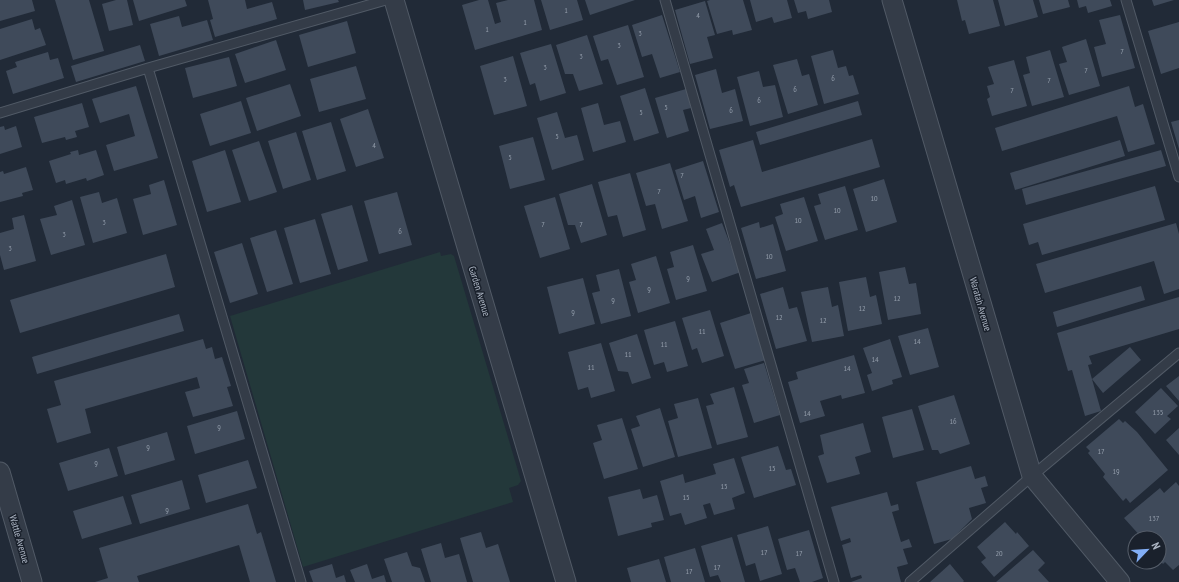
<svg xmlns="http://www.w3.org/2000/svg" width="1179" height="582" font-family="'PT Sans Narrow',sans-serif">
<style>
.green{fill:#23383a}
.building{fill:#3f4a5a}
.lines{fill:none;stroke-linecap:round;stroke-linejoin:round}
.service-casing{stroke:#515a66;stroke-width:11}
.minor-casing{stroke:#515a66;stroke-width:21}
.service{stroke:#343c48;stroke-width:9}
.minor{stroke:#343c48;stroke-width:19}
.labels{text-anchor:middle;stroke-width:3;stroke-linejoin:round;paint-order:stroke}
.number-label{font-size:8px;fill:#929caa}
.street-label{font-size:10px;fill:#aeb7c5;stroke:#1a212c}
</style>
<rect width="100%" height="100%" fill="#212a37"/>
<path class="green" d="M440,252L441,256L451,254L454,256L521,481L518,485L509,488L513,502L303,567L230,316Z"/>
<path class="building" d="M0,0H32L35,11L0,21Z
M55,0H89L104,51L73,60Z
M116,0H127L133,25L109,31L102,4Z
M133,0H185L187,6L139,21Z
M208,0H245L247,9L272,2L277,19L215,37L210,20L213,19Z
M303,0H338L339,2L305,10Z
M479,0H488L495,24L501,22L496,3L508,0H534L542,30L475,50L462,5Z
M541,0H577L583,20L550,30Z
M585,0H635L590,15Z
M710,0H743L752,30L733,35L732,30L717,34L707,1Z
M750,0H787L792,18L774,23L772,17L756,22Z
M794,0H829L832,12L808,19L806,11L798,13Z
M957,0H993L1000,26L969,34L965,20L962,21Z
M998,0H1033L1038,17L1005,26Z
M1039,0H1068L1070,7L1043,14Z
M1077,0H1110L1112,6L1088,13L1086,6L1079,8Z
M1152,0H1174L1154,6Z
M705,1L715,35L707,37L713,58L690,64L675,10Z
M662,15L680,72L660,78L652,54L642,57L632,25Z
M1120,15L1135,68L1102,77L1094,47L1106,44L1099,20Z
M179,16L182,27L207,20L213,40L159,56L150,24Z
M32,19L35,30L40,28L46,45L0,60V29Z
M347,21L356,53L308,67L299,35Z
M1179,22V68L1161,74L1148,31Z
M628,25L644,77L617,85L608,59L601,61L593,36Z
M587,35L603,84L579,91L573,74H565L556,45Z
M1086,39L1100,86L1069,95L1059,64L1067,62L1062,47Z
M276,40L286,70L245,83L235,54Z
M551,44L566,93L540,101L535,83L530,85L520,53Z
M140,45L145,61L76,82L71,66Z
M833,50L838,68L846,66L849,76L853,75L859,94L824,104L811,56Z
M1050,50L1064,97L1032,106L1023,75L1030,73L1026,57Z
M48,52L50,60L58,58L64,78L13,94L6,71L17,67L15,62Z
M513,56L527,106L494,115L480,66Z
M229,57L237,86L193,98L185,68Z
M797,59L802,76L809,74L818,105L788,114L773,65Z
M1014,60L1027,106L992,116L987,99L990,97L987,86L994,84L988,67Z
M356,66L366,99L319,112L310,79Z
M716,69L722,93L735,89L743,121L710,129L695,75Z
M759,71L763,87L775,85L783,117L750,126L737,77Z
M290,84L301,116L257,131L246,98Z
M136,86L158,158L114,171L106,145L135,136L129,114L100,123L92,99Z
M1129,86L1135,107L1143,104L1155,144L1128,152L1117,116L1002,151L995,128Z
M645,88L659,133L634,141L620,96Z
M686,89L691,108L683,110L689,131L667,138L655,98Z
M241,101L251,133L210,146L200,114Z
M858,101L862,115L760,145L756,132Z
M82,103L89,127L75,131L77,137L66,140L65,137L42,143L34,117Z
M598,103L604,125L620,121L626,142L593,152L581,108Z
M368,109L384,158L356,167L340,119Z
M557,112L565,138L577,135L584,160L552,170L537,118Z
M1179,120V149L1171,122Z
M331,122L346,171L317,180L302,131Z
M4,126L5,130L16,126L22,147L0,154V127Z
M296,132L311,180L283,189L268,141Z
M533,137L545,180L510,189L499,146Z
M872,139L880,167L741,207L734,185L730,187L719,150L753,140L762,172Z
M1120,140L1125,156L1015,190L1010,173Z
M259,141L277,192L249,201L232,150Z
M78,150L79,155L96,150L104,175L87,181L86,178L66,184L65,180L56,183L49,161L71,154L70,152Z
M225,150L241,202L207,212L192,161Z
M1161,150L1166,166L1026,205L1022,189Z
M703,161L719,212L701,218L695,196L684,200L675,170Z
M670,163L688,221L662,229L655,204L646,206L636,173Z
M26,167L33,190L22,193L23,196L0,202V172L3,171L4,174Z
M630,173L646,230L623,237L617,215L608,217L598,182Z
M884,179L897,222L866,232L853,189Z
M164,180L177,225L143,235L133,199L151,194L149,185Z
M592,184L607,235L581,243L575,225H568L559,194Z
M845,186L858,230L825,240L814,206L821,204L818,194Z
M1155,186L1165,220L1042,255L1038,242L1029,245L1023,224Z
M99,192L102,203L117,198L127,233L93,243L80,197Z
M397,192L412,245L379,254L364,201Z
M555,197L570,249L540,258L524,206Z
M804,197L818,241L786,251L775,217L783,214L780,204Z
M72,200L85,245L51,255L40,219L57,215L54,206Z
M352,205L368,261L338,270L321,214Z
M24,215L36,261L4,270L0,255V233L14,229L12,218Z
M315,219L331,274L300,283L284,228Z
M759,222L760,228L773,224L786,271L756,279L741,228Z
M722,223L741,272L712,282L701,254L714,250L706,229Z
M1176,223L1179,234V289L1164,294L1154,261L1045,293L1036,264Z
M276,230L293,284L267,292L250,238Z
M242,243L258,294L230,303L214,252Z
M693,245L707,291L676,300L667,269L674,267L670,252Z
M166,254L175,287L20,333L10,300Z
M656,256L670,303L638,313L629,282L636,280L631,264Z
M905,267L909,284L916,283L921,314L888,320L879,272Z
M619,269L631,316L601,324L592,293L600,291L596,275Z
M866,277L870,297L876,295L882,324L848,331L839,282Z
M583,278L595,324L559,334L547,287Z
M1141,286L1145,300L1057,327L1053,312Z
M783,287L789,309L797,307L807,341L776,349L760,294Z
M828,287L832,307L838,305L844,336L812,342L801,292Z
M1179,297V329L1089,356L1092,364L1088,365L1101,411L1085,416L1072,370L1068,371L1057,333Z
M710,310L724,356L702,363L697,348L692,350L682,318Z
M751,313L766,360L735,369L720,323Z
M179,314L184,331L37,374L32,357Z
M675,321L688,366L667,372L664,362L654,365L644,330Z
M928,328L939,367L910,375L898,336Z
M637,334L651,378L632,384L628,372L618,371L609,343Z
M203,339L206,349L212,347L215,359L222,357L231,386L227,387L233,406L193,417L185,392L200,388L197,377L85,409L91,433L57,443L47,409L61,405L54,381Z
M890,339L902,377L892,380L893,384L872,391L867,375L872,373L863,348Z
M601,343L615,391L591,398L588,387L578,390L568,352Z
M1130,347L1141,360L1103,393L1092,379Z
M854,355L865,393L842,399L841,395L820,401L825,416L800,423L788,382L798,379L796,372Z
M764,363L780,415L754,423L742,385L749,383L744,369Z
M1179,376V401L1166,386Z
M734,387L748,437L717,445L706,406L714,404L710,394Z
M1161,388L1178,406L1167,416L1171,419L1155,434L1135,412Z
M954,395L970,444L940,454L938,450H932L918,406Z
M698,398L712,448L678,457L668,421L678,418L674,404Z
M660,408L675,457L643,467L631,429L640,426L636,416Z
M912,409L924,450L893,458L882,417Z
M237,411L245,439L195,454L187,426Z
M622,418L638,469L604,479L593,443L602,440L597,425Z
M1119,419L1123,423L1125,421L1137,432L1168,470L1130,503L1126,498L1123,501L1103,477L1105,474L1088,453L1090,451L1086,447Z
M863,423L871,452L855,457L860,474L827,483L818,456L824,454L820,435Z
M1179,428V455L1166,440Z
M167,432L175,460L125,475L117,447Z
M778,446L786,470L791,469L796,485L754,498L741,457Z
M109,448L118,476L68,491L59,463Z
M734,458L745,493L732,498L735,509L714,515L710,503L703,505L707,518L685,525L681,513L670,516L660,481L683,474L685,483L716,474L713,464Z
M248,460L257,488L206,503L198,475Z
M971,466L975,479L985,476L988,486L981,488L986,503L969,508L972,519L952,539L934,544L916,482Z
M182,480L190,509L140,524L131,495Z
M1176,482L1179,486V565L1173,570L1165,562L1163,564L1159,559V538H1142L1124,518L1160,488L1164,493Z
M640,489L643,499L657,495L664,520L651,523L652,527L618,536L608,497Z
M887,492L891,506L898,504L899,510L892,512L901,542L909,539L912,547L903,549L908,564L897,567L901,582H851L862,578L861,575L851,578L842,545L851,542L850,538L841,541L831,507Z
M123,496L132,524L82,539L73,511Z
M248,504L257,534L261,532L276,582H250L239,545L137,576L139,582H95L108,578L99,548Z
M1005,522L1016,534L1017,532L1029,546L994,577L981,562L986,558L977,547Z
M768,526L782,574L760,581L755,563L746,566L737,535Z
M809,530L823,578L812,582H800L795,568L787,570L778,539Z
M481,532L486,548L498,544L510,582H473L460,538Z
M732,537L745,582H721L718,575L710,577L701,546Z
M441,543L445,558L459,554L467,582H431L421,549Z
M695,548L705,582H671L664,557Z
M1033,550L1045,563L1038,570L1049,582H996Z
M407,552L412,566L420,568L425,582H392L384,559Z
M659,559L666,582H631L627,568Z
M332,564L336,578L344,575L346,582H313L309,571Z
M367,564L372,579L384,575L386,582H355L350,570Z
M950,564L964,581L963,582H930Z"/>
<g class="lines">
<g class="service-casing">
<path id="service" d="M665,0L834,582
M1126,0L1179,177
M0,113L148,68
M301,582L148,68L386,0
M910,582L1032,476L1179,353"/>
</g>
<g class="minor-casing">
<path id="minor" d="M394,0L566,582
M892,0L1032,476L1120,582
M0,472L32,582"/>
</g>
<use href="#service" class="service"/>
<use href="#minor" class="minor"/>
</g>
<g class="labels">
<g class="number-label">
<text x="566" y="13">1</text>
<text x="698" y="18">4</text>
<text x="525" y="25">1</text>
<text x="487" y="32">1</text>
<text x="640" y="36">3</text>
<text x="619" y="48">3</text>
<text x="1122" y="54">7</text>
<text x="581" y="59">3</text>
<text x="545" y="70">3</text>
<text x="1086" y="73">7</text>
<text x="833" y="81">6</text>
<text x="505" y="82">3</text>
<text x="1049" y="83">7</text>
<text x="795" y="92">6</text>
<text x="1012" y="93">7</text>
<text x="759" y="103">6</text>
<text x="666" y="110">5</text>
<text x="731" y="113">6</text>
<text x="641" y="115">5</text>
<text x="557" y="139">5</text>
<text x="374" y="148">4</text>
<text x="510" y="160">5</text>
<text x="682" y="178">7</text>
<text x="659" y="194">7</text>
<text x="874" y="201">10</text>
<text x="837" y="213">10</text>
<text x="798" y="223">10</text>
<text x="104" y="225">3</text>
<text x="543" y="227">7</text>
<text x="581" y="227">7</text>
<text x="400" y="234">6</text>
<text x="64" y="237">3</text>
<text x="10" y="251">3</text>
<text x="769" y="259">10</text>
<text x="688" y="281">9</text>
<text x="649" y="292">9</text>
<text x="897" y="301">12</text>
<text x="613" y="303">9</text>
<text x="862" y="311">12</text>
<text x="573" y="315">9</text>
<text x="779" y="320">12</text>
<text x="823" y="323">12</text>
<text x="702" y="334">11</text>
<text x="917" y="344">14</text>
<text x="664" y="347">11</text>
<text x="628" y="357">11</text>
<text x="875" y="362">14</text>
<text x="591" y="370">11</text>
<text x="847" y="371">14</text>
<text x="1158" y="415">135</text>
<text x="807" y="416">14</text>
<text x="953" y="424">16</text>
<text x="219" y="430">9</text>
<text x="148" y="450">9</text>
<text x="1101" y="454">17</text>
<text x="96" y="466">9</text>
<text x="772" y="471">15</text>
<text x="1116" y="474">19</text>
<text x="724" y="489">15</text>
<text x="686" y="500">15</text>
<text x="167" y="513">9</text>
<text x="1154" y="521">137</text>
<text x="764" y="555">17</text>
<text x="799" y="556">17</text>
<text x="999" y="556">20</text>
<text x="717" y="570">17</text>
<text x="689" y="574">17</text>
</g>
<g class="street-label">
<text transform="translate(480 291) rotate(73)" y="4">Garden Avenue</text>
<text transform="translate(981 304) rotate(74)" y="4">Waratah Avenue</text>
<text transform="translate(20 539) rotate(74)" y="4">Wattle Avenue</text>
</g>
</g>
<g transform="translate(1147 550) rotate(65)"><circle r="19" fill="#1a212c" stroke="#555d69"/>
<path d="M0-3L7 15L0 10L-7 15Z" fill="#82aef6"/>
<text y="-6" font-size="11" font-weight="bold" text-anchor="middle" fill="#aeb7c5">N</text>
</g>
</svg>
